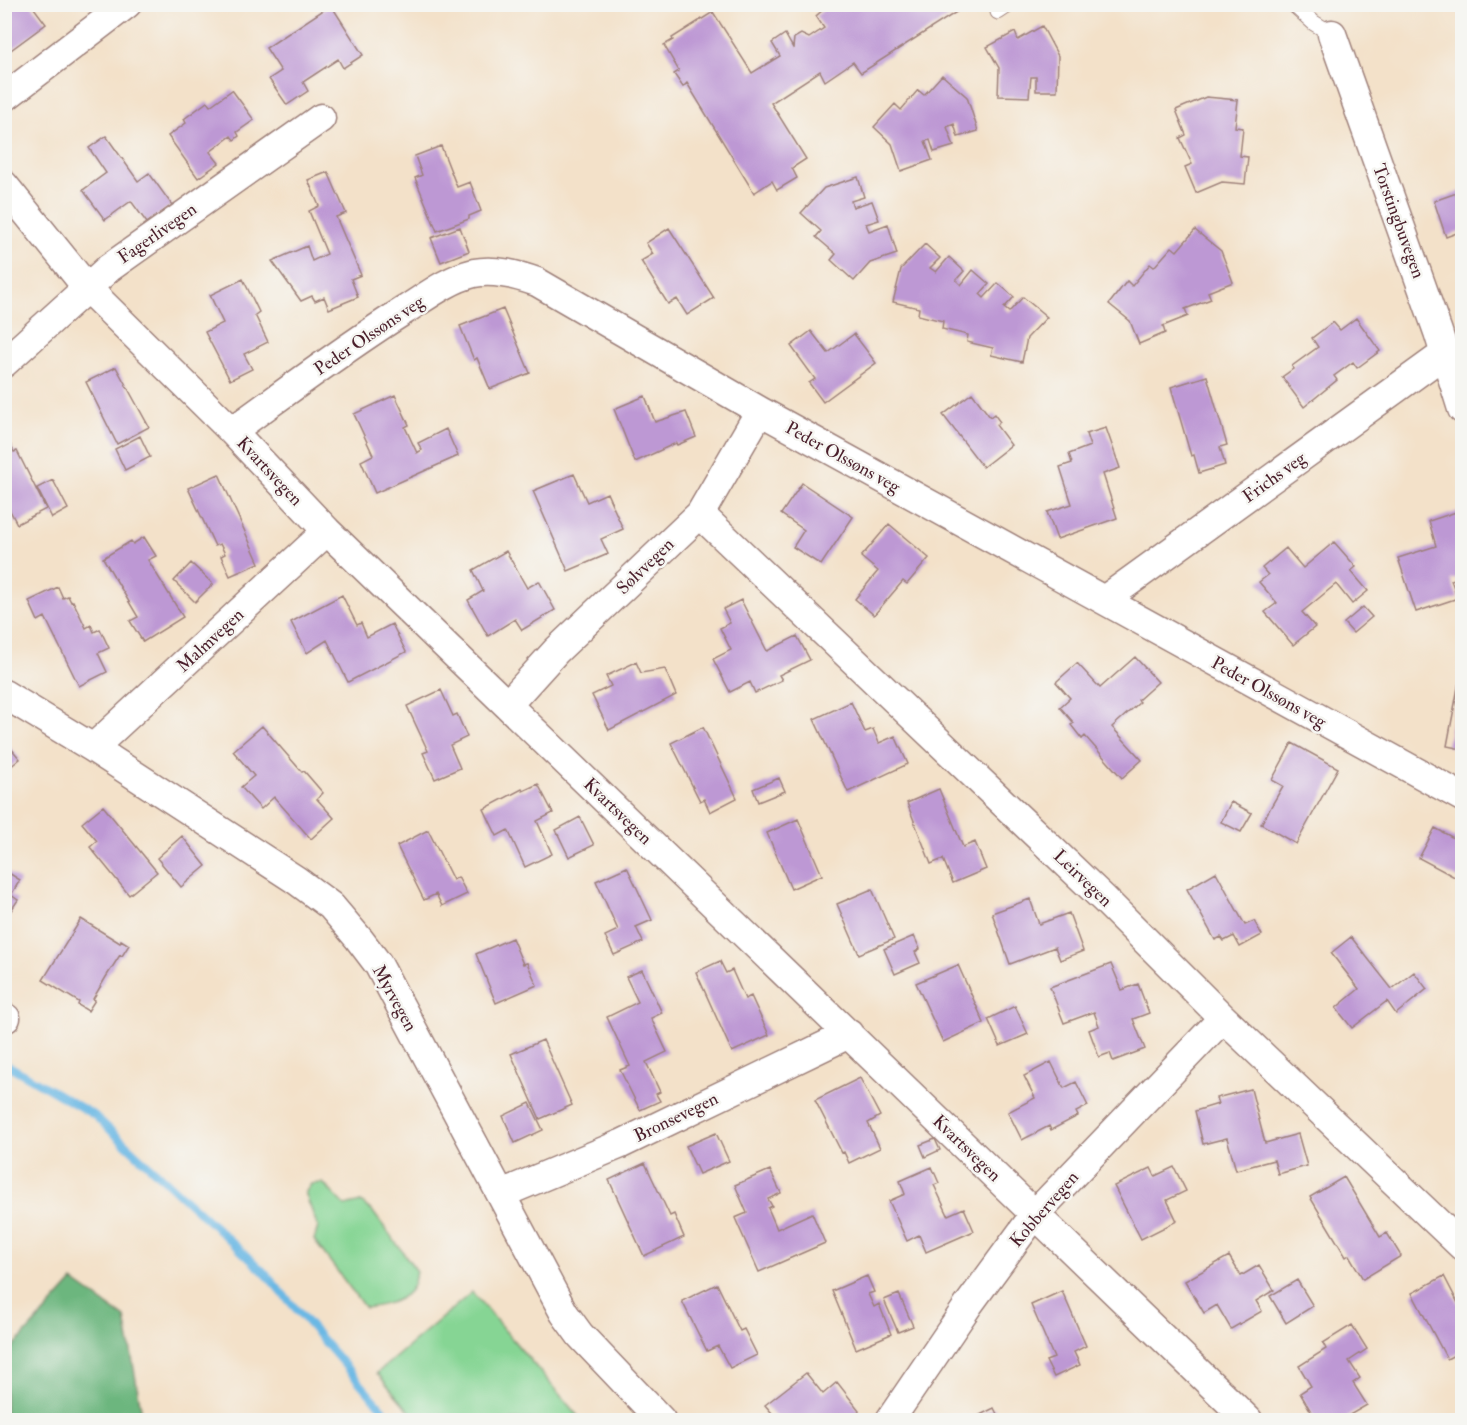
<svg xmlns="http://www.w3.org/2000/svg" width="1467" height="1425" font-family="'IM FELL Double Pica',serif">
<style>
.green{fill:#86d594;stroke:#687a60;stroke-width:1.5}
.forest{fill:#6cb67e;stroke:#5b6a54;stroke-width:1.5}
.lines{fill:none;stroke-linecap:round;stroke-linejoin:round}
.stream{stroke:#6ab8e4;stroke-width:8}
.building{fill:#bd98d4}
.service-casing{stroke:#9e807a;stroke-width:17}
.minor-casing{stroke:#9e807a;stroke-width:31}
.service{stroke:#fff;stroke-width:15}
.minor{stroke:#fff;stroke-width:28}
.labels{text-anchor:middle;stroke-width:5;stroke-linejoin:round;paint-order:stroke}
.street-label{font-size:18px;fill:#4a1f2b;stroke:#f6f6f2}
</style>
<rect width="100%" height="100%" fill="#f6f6f2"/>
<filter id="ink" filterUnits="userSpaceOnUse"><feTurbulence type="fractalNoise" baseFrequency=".0167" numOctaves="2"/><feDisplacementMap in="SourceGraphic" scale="12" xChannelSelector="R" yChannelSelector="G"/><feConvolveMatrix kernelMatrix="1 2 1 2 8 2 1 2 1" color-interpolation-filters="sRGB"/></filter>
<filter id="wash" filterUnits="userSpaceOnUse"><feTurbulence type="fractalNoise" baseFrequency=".008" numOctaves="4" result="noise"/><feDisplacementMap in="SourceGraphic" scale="24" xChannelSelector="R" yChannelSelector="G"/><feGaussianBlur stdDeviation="1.35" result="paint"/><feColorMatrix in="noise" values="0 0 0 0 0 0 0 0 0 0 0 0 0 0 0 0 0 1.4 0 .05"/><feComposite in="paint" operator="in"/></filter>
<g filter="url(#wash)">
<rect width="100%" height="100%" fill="#f3e1c9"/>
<path class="green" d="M323,1183L345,1206L361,1202L373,1212L416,1270C415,1274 415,1281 413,1285C406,1302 381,1306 365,1308L314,1240L318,1227L305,1193L311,1184Z
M472,1292L578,1416L572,1420H417L377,1373Z"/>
<path class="forest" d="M73,1281L125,1318L143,1420H5V1356Z"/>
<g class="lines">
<path class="stream" d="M4,1063L94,1115L264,1272L392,1420"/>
</g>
<g id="blocks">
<path class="building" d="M4,4H31L46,24L4,55Z
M830,4H969L861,73L853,62L825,81L820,71L771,103L806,159L792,168L797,178L777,190L772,181L754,193L687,83L683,87L674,74L679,71L664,45L673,40L672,38L713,12L752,73L780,56L772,43L785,34L793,48L794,38L801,34L809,38L824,28L816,16Z
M331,5L363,55L343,68L338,59L303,82L308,91L287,105L269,79L281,71L266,48Z
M1042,26L1058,56L1057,91H1036V77H1031L1029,97L998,96L999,68L987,47L1015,32L1018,40Z
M942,75L967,97L978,131L958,137L954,124L947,127L954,146L934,152L930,140L925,141L932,160L901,171L892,144L874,127L895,104L901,110L918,90L924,95Z
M232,90L254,120L237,132L239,136L234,140L231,136L210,152L219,163L198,178L168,136L186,123L184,119L207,102L210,106Z
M1206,97L1238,100L1235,127L1243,128L1240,156L1248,157L1245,184L1222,182L1196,193L1185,167L1192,164L1180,138L1186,135L1176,110Z
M106,136L138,181L149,173L172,205L147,223L131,201L105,220L83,190L106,173L89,148Z
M441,146L457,187L470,182L481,211L469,216V219L437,231L415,178L422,175L415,156Z
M328,172L346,213L336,217L361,275L351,279L358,297L329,309L324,297L315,301L312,296L301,301L272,261L307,246L312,261L327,254L309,211L319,206L308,180Z
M858,177L864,197L851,201L853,207L872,201L879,220L866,224L869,231L888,224L897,254L870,263L854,281L831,260L836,254L816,237L821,231L801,213L824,188Z
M1462,191V231L1446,237L1434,201Z
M460,227L469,251L441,262L431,238Z
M669,228L714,298L687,315L677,299L668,304L641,261L653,254L646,243Z
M1195,230L1221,251L1233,282L1208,292L1211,299L1185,309L1188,316L1163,326L1165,333L1139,344L1130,321L1109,304L1127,281L1132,286L1150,264L1154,267L1172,247L1177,251Z
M925,244L940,258L930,268L936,272L949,257L964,271L956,280L961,285L973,270L989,284L980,294L984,298L998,283L1014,297L1004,308L1009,312L1023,297L1047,317L1027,338L1022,362L991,355L993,348L967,342L968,335L942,329L943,321L918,315L919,308L893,302L901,269Z
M243,279L259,312L255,315L268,342L244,354L252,369L230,380L205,332L223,323L210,295Z
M503,309L530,373L490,389L477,358L474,360L460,326Z
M1356,318L1380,351L1357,368L1353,362L1334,376L1337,380L1304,407L1282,377L1293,369L1292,366L1318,347L1312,338L1333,322L1340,330Z
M811,331L828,353L854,334L876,363L823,402L809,383L815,379L791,346Z
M116,367L149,427L117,444L86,382Z
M1207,376L1227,445L1220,447L1225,465L1199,473L1194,455L1191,456L1171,387Z
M972,393L990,417L994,414L1000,422L996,425L1011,445L983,467L943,415Z
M395,395L409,425L405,427L417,453L422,450L418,443L446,429L458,456L375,493L361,461L373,455L354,414Z
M645,396L655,422L686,412L696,437L677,445L676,443L635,462L614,409Z
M1106,428L1120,468L1103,474L1117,518L1057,539L1047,512L1072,504L1060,467L1072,463L1069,454L1090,446L1086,434Z
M140,436L150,457L125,470L115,449Z
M10,444L14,452L17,451L46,509L17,524L4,499V447Z
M219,474L259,563L230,576L221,556L225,554L220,544L215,546L188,488Z
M574,474L587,502L607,493L623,529L601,539L608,554L568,571L533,491Z
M53,480L68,509L52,518L37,488Z
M802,483L853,517L821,565L793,547L804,530L781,514Z
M1462,510V577L1451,580L1458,598L1416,612L1398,558L1436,546L1429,521Z
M889,524L929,558L907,584L903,581L874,615L855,599L878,571L861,557Z
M144,537L156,556L148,560L183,617L143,642L130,621L138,617L103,558L131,541L133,544Z
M1334,542L1356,567L1351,571L1368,591L1352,604L1336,584L1302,612L1315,627L1293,645L1265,612L1277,603L1259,582L1268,575L1262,568L1286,548L1303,568Z
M506,551L527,588L539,581L555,610L522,630L515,619L488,636L468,600L483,591L473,570Z
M191,563L213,584L195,602L174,581Z
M58,587L63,598L68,596L71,602L73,601L86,628L91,625L94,632L100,629L109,648L98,653L107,672L79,686L45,617L38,621L29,601Z
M342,595L357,625L361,623L367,637L392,624L406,652L348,682L327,640L307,653L291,622Z
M741,600L767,651L797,636L810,660L779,675L782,680L755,693L750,682L730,692L713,659L731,650L720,628L730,623L723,609Z
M1363,607L1372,617L1353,633L1344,623Z
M1135,657L1158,682L1138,700L1140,702L1112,727L1142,760L1122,778L1085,736L1082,739L1071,725L1074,723L1060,707L1070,698L1056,682L1077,663L1100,688Z
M636,662L641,673L665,669L676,695L609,730L592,695L611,686L606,676Z
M1461,671H1462V749L1447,746Z
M441,690L453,716L457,714L467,737L450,745L460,768L435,779L423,753L428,751L407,706Z
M851,702L865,732L873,729L879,743L895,736L908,764L848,792L814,719Z
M262,726L302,772L304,771L323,793L317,799L334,818L311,839L274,797L261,809L241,787L254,776L233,751Z
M703,727L737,798L710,812L704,799L700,801L671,743Z
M4,740L20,759L4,772Z
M1292,743L1338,768L1296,844L1261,824L1283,786L1272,780Z
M779,778L785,791L758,802L753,789Z
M538,784L553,813L537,821L552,854L525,867L508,830L497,836L484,809L522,789L523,791Z
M939,789L963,847L975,842L986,869L953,883L943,859L931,864L907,803Z
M1231,802L1252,813L1241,832L1221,822Z
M103,806L157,872L129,895L90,847L97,841L82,823Z
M580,817L594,845L569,857L556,830Z
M798,819L822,875L791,889L767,833Z
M1435,828L1459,841L1462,835V881L1419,858Z
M428,830L453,880L458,877L467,894L442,906L436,894L424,900L397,846Z
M182,836L206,866L181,887L157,858Z
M627,867L652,920L636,927L643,942L614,955L605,936L618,930L596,881Z
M4,870L20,880L11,895L18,900L4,921Z
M1216,872L1245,925L1254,921L1262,935L1240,947L1234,936L1224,941L1221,937L1215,940L1187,889Z
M872,889L894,939L859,954L837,904Z
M1030,899L1039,924L1069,913L1083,951L1060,960L1055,947L1010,964L992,913Z
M81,919L120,943L121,940L129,945L122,956L120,955L106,977L93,999L95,1000L88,1011L78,1005L79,1002L43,980Z
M914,936L920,949L915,952L920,963L895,974L884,949Z
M1351,937L1392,989L1414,972L1427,989L1396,1014L1387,1001L1352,1028L1336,1008L1359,989L1331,953Z
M512,938L523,964L527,963L537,985L496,1003L476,954Z
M720,961L726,973L732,970L745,999L751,996L769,1035L732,1052L696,972Z
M1111,964L1122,990L1138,984L1149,1013L1133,1019L1145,1049L1113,1061L1110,1053L1099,1057L1089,1030L1099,1026L1094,1012L1064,1023L1050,987Z
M958,965L984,1023L943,1042L916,983Z
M642,970L662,1013L651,1018L667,1052L646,1062L660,1092L656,1094L660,1101L640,1110L620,1070L630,1066L607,1017L638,1002L626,977Z
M1015,1006L1028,1034L1000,1046L988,1019Z
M543,1040L572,1105L540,1119L511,1054Z
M1051,1062L1064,1088L1076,1082L1088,1106L1076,1112L1078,1116L1051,1130L1049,1126L1022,1140L1008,1112L1035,1098L1024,1076Z
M860,1078L880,1116L868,1123L880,1148L849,1163L844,1152L842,1153L815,1100Z
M1251,1089L1265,1143L1298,1134L1307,1166L1278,1174L1274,1160L1236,1170L1227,1138L1203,1144L1195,1111L1218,1104L1216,1098Z
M530,1103L543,1130L515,1143L503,1116Z
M716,1133L729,1161L699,1174L686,1146Z
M935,1139L940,1150L925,1157L920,1145Z
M645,1163L670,1216L674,1214L684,1237L644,1256L609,1180Z
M932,1167L939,1183L934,1185L948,1215L964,1208L974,1231L926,1252L919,1235L907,1241L889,1201L905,1194L900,1181Z
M1174,1167L1186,1191L1167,1200L1177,1221L1141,1239L1114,1186L1151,1168L1155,1176Z
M770,1170L781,1193L768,1199L772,1206L768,1208L777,1229L812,1213L825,1243L759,1272L735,1218L747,1213L735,1185Z
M1344,1177L1380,1237L1387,1233L1401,1256L1363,1279L1349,1255L1346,1257L1310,1197Z
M1229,1256L1241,1276L1259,1265L1274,1290L1256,1301L1262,1311L1231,1329L1217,1305L1204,1313L1185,1281Z
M867,1276L874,1292L868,1294L874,1307L879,1304L891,1334L856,1349L832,1291Z
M1444,1276L1458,1303L1462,1300V1351L1447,1359L1412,1293Z
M1297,1280L1313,1306L1286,1323L1270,1296Z
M717,1284L740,1331L744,1329L757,1355L730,1368L718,1346L707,1351L682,1301Z
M1062,1291L1086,1346L1074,1352L1080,1365L1054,1377L1046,1361L1054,1358L1031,1305Z
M899,1294L913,1326L898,1332L884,1300Z
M1352,1325L1367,1349L1349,1361L1360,1378L1353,1383L1367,1405L1341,1420H1316L1300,1393L1311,1386L1299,1366L1326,1349L1323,1343Z
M806,1373L823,1394L837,1382L859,1410L858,1412L863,1418L857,1420L853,1415L847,1420H778L765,1405Z
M994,1408L1000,1420H970Z"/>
</g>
</g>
<g filter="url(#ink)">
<use href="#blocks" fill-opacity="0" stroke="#9e807a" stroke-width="1.5"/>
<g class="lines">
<g class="service-casing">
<path id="service" d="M1293,4L1314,23L1332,34
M998,12L1010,4"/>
</g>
<g class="minor-casing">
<path id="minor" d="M1332,34L1438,332L1462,409
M4,98L127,4
M4,185L88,289L232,431L327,531L1248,1420
M4,363L109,268L321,118
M232,431C289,390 346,347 405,310C427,296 449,279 474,273C495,269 517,275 537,282L760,411L1462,797
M700,514L1104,899L1223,1018L1462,1246
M1104,600L1444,354
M4,694L93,748L296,880L331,906L359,939L378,964L564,1313L580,1335L661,1420
M508,704L556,651L700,514L760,411
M93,748L327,531
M4,1017L6,1018
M501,1194L621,1144L849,1034
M890,1420L969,1304L1035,1214L1223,1018"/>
</g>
<use href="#service" class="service"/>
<use href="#minor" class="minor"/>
</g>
</g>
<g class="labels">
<g class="street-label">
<text transform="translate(1399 221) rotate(70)" y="6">Torstingbuvegen</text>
<text transform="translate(157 233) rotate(-35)" y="6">Fagerlivegen</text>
<text transform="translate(369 335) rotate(-34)" y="6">Peder Olssøns veg</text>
<text transform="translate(843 457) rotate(29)" y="6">Peder Olssøns veg</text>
<text transform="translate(270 471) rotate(47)" y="6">Kvartsvegen</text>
<text transform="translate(1274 477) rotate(-36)" y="6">Frichs veg</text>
<text transform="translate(645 566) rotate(-44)" y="6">Sølvvegen</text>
<text transform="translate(210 640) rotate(-43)" y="6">Malmvegen</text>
<text transform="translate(1269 692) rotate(29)" y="6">Peder Olssøns veg</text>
<text transform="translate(618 811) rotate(44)" y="6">Kvartsvegen</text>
<text transform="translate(1083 878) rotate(44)" y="6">Leirvegen</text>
<text transform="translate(395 998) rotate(61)" y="6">Myrvegen</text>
<text transform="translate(676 1117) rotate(-26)" y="6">Bronsevegen</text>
<text transform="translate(967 1148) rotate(44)" y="6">Kvartsvegen</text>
<text transform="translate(1044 1209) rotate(-49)" y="6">Kobbervegen</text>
</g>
</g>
<rect width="1467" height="1425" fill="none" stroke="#f6f6f2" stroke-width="24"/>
</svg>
